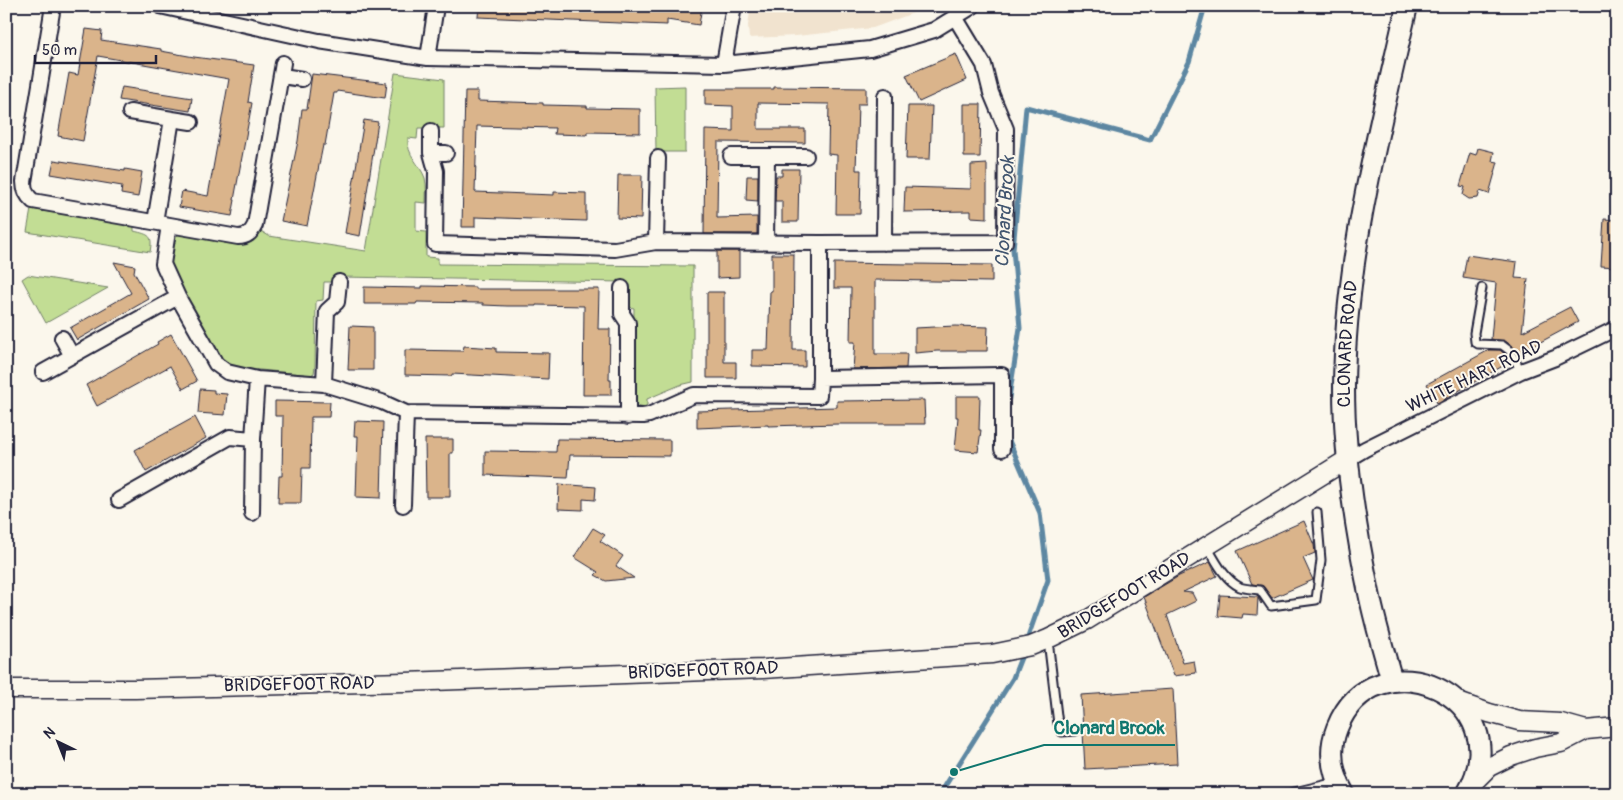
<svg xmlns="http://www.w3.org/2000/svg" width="1623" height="800" font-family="Pangolin,sans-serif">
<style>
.built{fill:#f1e3cf}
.green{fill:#c2dd94;stroke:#728068}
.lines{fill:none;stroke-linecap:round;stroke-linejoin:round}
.stream{stroke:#5d87a2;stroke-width:5}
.building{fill:#dab48b;stroke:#22223b}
.service-casing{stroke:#22223b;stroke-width:11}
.minor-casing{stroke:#22223b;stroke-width:18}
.tertiary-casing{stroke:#22223b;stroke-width:21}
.secondary-casing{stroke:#22223b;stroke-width:24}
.service{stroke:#fbf7ec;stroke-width:7}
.minor{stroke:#fbf7ec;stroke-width:14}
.tertiary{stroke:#fbf7ec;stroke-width:18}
.secondary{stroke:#fbf7ec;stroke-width:20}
.labels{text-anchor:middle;stroke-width:4;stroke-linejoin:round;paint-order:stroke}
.street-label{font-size:18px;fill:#22223b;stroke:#fbf7ec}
.water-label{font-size:19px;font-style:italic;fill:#40546e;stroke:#fbf7ec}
.leader{fill:none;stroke:#0f766e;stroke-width:2}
.callout-dot{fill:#0f766e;stroke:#fbf7ec;stroke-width:2}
.callout-label{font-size:19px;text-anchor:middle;font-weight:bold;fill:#0f766e;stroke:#fbf7ec;stroke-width:4;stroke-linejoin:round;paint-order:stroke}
</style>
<rect width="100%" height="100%" fill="#fbf7ec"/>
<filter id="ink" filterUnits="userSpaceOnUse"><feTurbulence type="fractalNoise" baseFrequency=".02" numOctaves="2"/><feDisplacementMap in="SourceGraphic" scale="10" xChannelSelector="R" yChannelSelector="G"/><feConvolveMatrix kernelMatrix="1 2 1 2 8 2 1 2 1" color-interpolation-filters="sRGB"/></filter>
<g filter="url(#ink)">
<path class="built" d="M751,6H932L873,28L796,36L749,38L748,25Z"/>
<path class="green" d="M395,73L444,79V128H418L417,139L408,138C406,155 420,164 425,178C427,186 426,195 426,203L416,202V231L426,232V257L438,258V264L693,266V382L680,385L647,399V405C643,408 640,408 636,405L633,399L634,308L628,307L622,282L341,277L333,282H324L323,300L316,301L315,366L314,373L311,375L230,367L224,364L169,268L173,240L179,234L237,244C248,244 252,239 259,230L269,236L366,251Z
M685,86V152H656L655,87Z
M31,209L134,226V231C150,235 153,235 150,252L27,232Z
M28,275L108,288L46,323L22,279Z"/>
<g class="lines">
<path class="stream" d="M1008,404L1020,328L1013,249L1026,107L1150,140L1189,62L1205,6
M1007,436L1040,513L1048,580L1027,640
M940,794L1013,678L1022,655"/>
</g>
<path class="building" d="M479,6H702L699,25L667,20V25L478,17Z
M86,29L102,31L101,40L161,49V51L194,57L254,65L248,102L252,103L234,200H235L232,216L179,207L182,191L208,196L229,79L98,56L83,141L58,136L69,73L78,75Z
M956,54L967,80L919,102L906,75Z
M312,74L387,83L385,98L337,91V93H334L325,145H323L307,226L281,221L298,141L302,109H307Z
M122,87L192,98L190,111L119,100Z
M774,87L866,88V104H858L856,170H861L860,214H836L837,155L828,154L829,104L758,103V129H805V143L718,142L717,218L757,217V234H704L705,130L733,131V106L705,105V89H774Z
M465,91H478V101L543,103V105L587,106V108L640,109V133L587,132V135L554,134L555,128L477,126L475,192L554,195V192L586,193V221L475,217V227H462Z
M964,104H981L980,157H964Z
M908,106H932L930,159H906Z
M364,120L378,122L360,236L345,233Z
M1478,148L1494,152L1492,161L1498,162L1489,194L1480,191L1478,198L1469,199L1463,195L1465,187L1460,186L1470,153L1476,155Z
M54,160L125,171V169L142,172L138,197L121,194L122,186L51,174Z
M987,164V218L971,217V211L904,212L905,187L971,189V165Z
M782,169H799L798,222H782V201H775L776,176H782Z
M618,175H642L641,219L617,218Z
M747,176H758V201L746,200Z
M1604,219L1617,220V267L1601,266Z
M717,251H739V277L717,278Z
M772,254H794L793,350H805V367L752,366V350H768L770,291H772Z
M1467,255L1517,262L1515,278L1528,279L1522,332L1570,307L1578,322L1518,354L1513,347L1505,341L1491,339L1496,283L1463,278Z
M114,262L135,266L134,272L149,299L77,340L70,328L131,293Z
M834,263L992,265V282L875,280V354H907L906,368L853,369L855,342H850L851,288H834Z
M422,286L475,287V289H599L598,329H610L609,380H611V395H583L584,306L536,305V306H507L483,305V303L417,302L416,304H364V287L422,288Z
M707,292H724V362H736V378H707Z
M350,326L373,327V370H348Z
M955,326L988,327L987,351H937L915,353V328Z
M171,334L197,381L183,389L170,366L97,406L86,385L158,344L157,342Z
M464,346L496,348V352L549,353L548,379L452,374V376L405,375V350L463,351Z
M1489,350H1500L1506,355L1510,362L1437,403L1427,384Z
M200,389L214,390V393L227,394L225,415L198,413Z
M956,396H980L979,430H981L978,452L955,450L958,417H956Z
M924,400L925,424H838L768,426V425L697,428V411L837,407V401Z
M275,401L330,402L329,417H311L310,468H302L301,503H278L279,476H282L283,416H275Z
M195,417L206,438L146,472L135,450Z
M355,421L383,422L381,498L356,497L358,436H354Z
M425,439H453V453H450V497H426Z
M557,439L670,440V456L570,455L568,478L485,475V451L556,452Z
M559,484L596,487L595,500L583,499V510L558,509Z
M1304,521L1314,545L1315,553L1303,558L1313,580L1272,598L1263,586L1252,584L1237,551Z
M593,528L605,535L600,541L623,556L616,566L634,578L606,581L595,575L598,572L574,557Z
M1210,562L1217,576L1183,592L1192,593L1196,601L1167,615L1183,663L1194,661L1196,673L1174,676L1144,597L1179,576Z
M1220,595L1258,597L1257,595L1262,603L1261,604L1258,598L1257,615L1243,614L1242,618L1218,616Z
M1173,689L1177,764L1085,769L1081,695Z"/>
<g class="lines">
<g class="service-casing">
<path id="service" d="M1482,288L1474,333L1475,342L1478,344L1502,345L1510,351L1521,371
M1207,546C1215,560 1225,580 1240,587C1245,589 1254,589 1260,590L1271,606L1316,600L1321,560L1317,512
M1048,640L1058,724L1062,732L1076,731
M1286,794L1336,782"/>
</g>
<g class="minor-casing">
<path id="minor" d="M53,6L24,182C24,191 27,196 33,201L238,237C247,237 251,233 255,225L283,63
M160,6L319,41L428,58L724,64L870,49L934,30L973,6
M428,58L436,6
M724,64L734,6
M282,76L302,79
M130,112L172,119L155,222
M172,119L191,122
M431,131V153L436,171L435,244L615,249L656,242L820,243V378
M431,153H446
M731,156H767L766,242
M767,156H806
M169,225L163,264L178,297
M656,242L658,158
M820,243L1005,242L1006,129L991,93L984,65L955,17
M884,243L885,96
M622,288V314L628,323V417
M62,338L72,356
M43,372L178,297L216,364L227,372L257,379L324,384L382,402L406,413L643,416L649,415L694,395L819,396L820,378L1002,375V449
M324,384L327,311L337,302L339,282
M1348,459L1365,449L1521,371L1555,358L1617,328
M119,500L230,437L253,439
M403,505L406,413
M252,513L253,439L257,379"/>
</g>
<g class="tertiary-casing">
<path id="tertiary" d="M6,689H135L405,682L763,669L992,654L1031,646L1048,639L1087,620L1348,459
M1458,702L1489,713L1519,721L1561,723L1586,730
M1475,781L1489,767L1511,756L1535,748L1561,743L1586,730L1617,727"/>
</g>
<g class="secondary-casing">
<g id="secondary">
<path id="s1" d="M1392,681C1384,652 1375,623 1369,593C1355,526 1344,456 1344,387C1345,258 1379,131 1407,6"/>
<path d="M1344,794C1332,773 1328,751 1337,728C1375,631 1523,697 1467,794"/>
</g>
</g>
<use href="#service" class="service"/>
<use href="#minor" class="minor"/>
<use href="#tertiary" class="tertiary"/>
<use href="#secondary" class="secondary"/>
</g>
</g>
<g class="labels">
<g class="street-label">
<text dy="6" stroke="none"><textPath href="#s1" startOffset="342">CLONARD ROAD</textPath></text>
<text transform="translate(1474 376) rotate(-25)" y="6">WHITE HART ROAD</text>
<text transform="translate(1124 595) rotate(-31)" y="6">BRIDGEFOOT ROAD</text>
<text transform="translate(703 670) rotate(-2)" y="6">BRIDGEFOOT ROAD</text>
<text transform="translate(299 684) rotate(-1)" y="6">BRIDGEFOOT ROAD</text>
</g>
<g class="water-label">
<text transform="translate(1004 212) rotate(-87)" y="7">Clonard Brook</text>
</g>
</g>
<path class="leader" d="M954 772L1044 745H1175"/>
<circle class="callout-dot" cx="954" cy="772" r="5"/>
<g class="callout-label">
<text x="1109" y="734">Clonard Brook</text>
</g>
<rect width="1623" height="800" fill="none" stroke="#fbf7ec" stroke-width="25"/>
<rect x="12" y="12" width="1598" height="775" fill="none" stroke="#22223b" stroke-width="2" filter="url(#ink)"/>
<g transform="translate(58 742) rotate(317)" stroke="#fbf7ec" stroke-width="4" paint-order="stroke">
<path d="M0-4L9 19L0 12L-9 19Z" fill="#22223b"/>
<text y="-8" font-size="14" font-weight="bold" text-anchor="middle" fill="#22223b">N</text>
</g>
<path d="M35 55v8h121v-8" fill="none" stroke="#22223b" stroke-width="2.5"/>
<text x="42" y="55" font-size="15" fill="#22223b" stroke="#fbf7ec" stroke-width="4" paint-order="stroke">50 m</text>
</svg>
